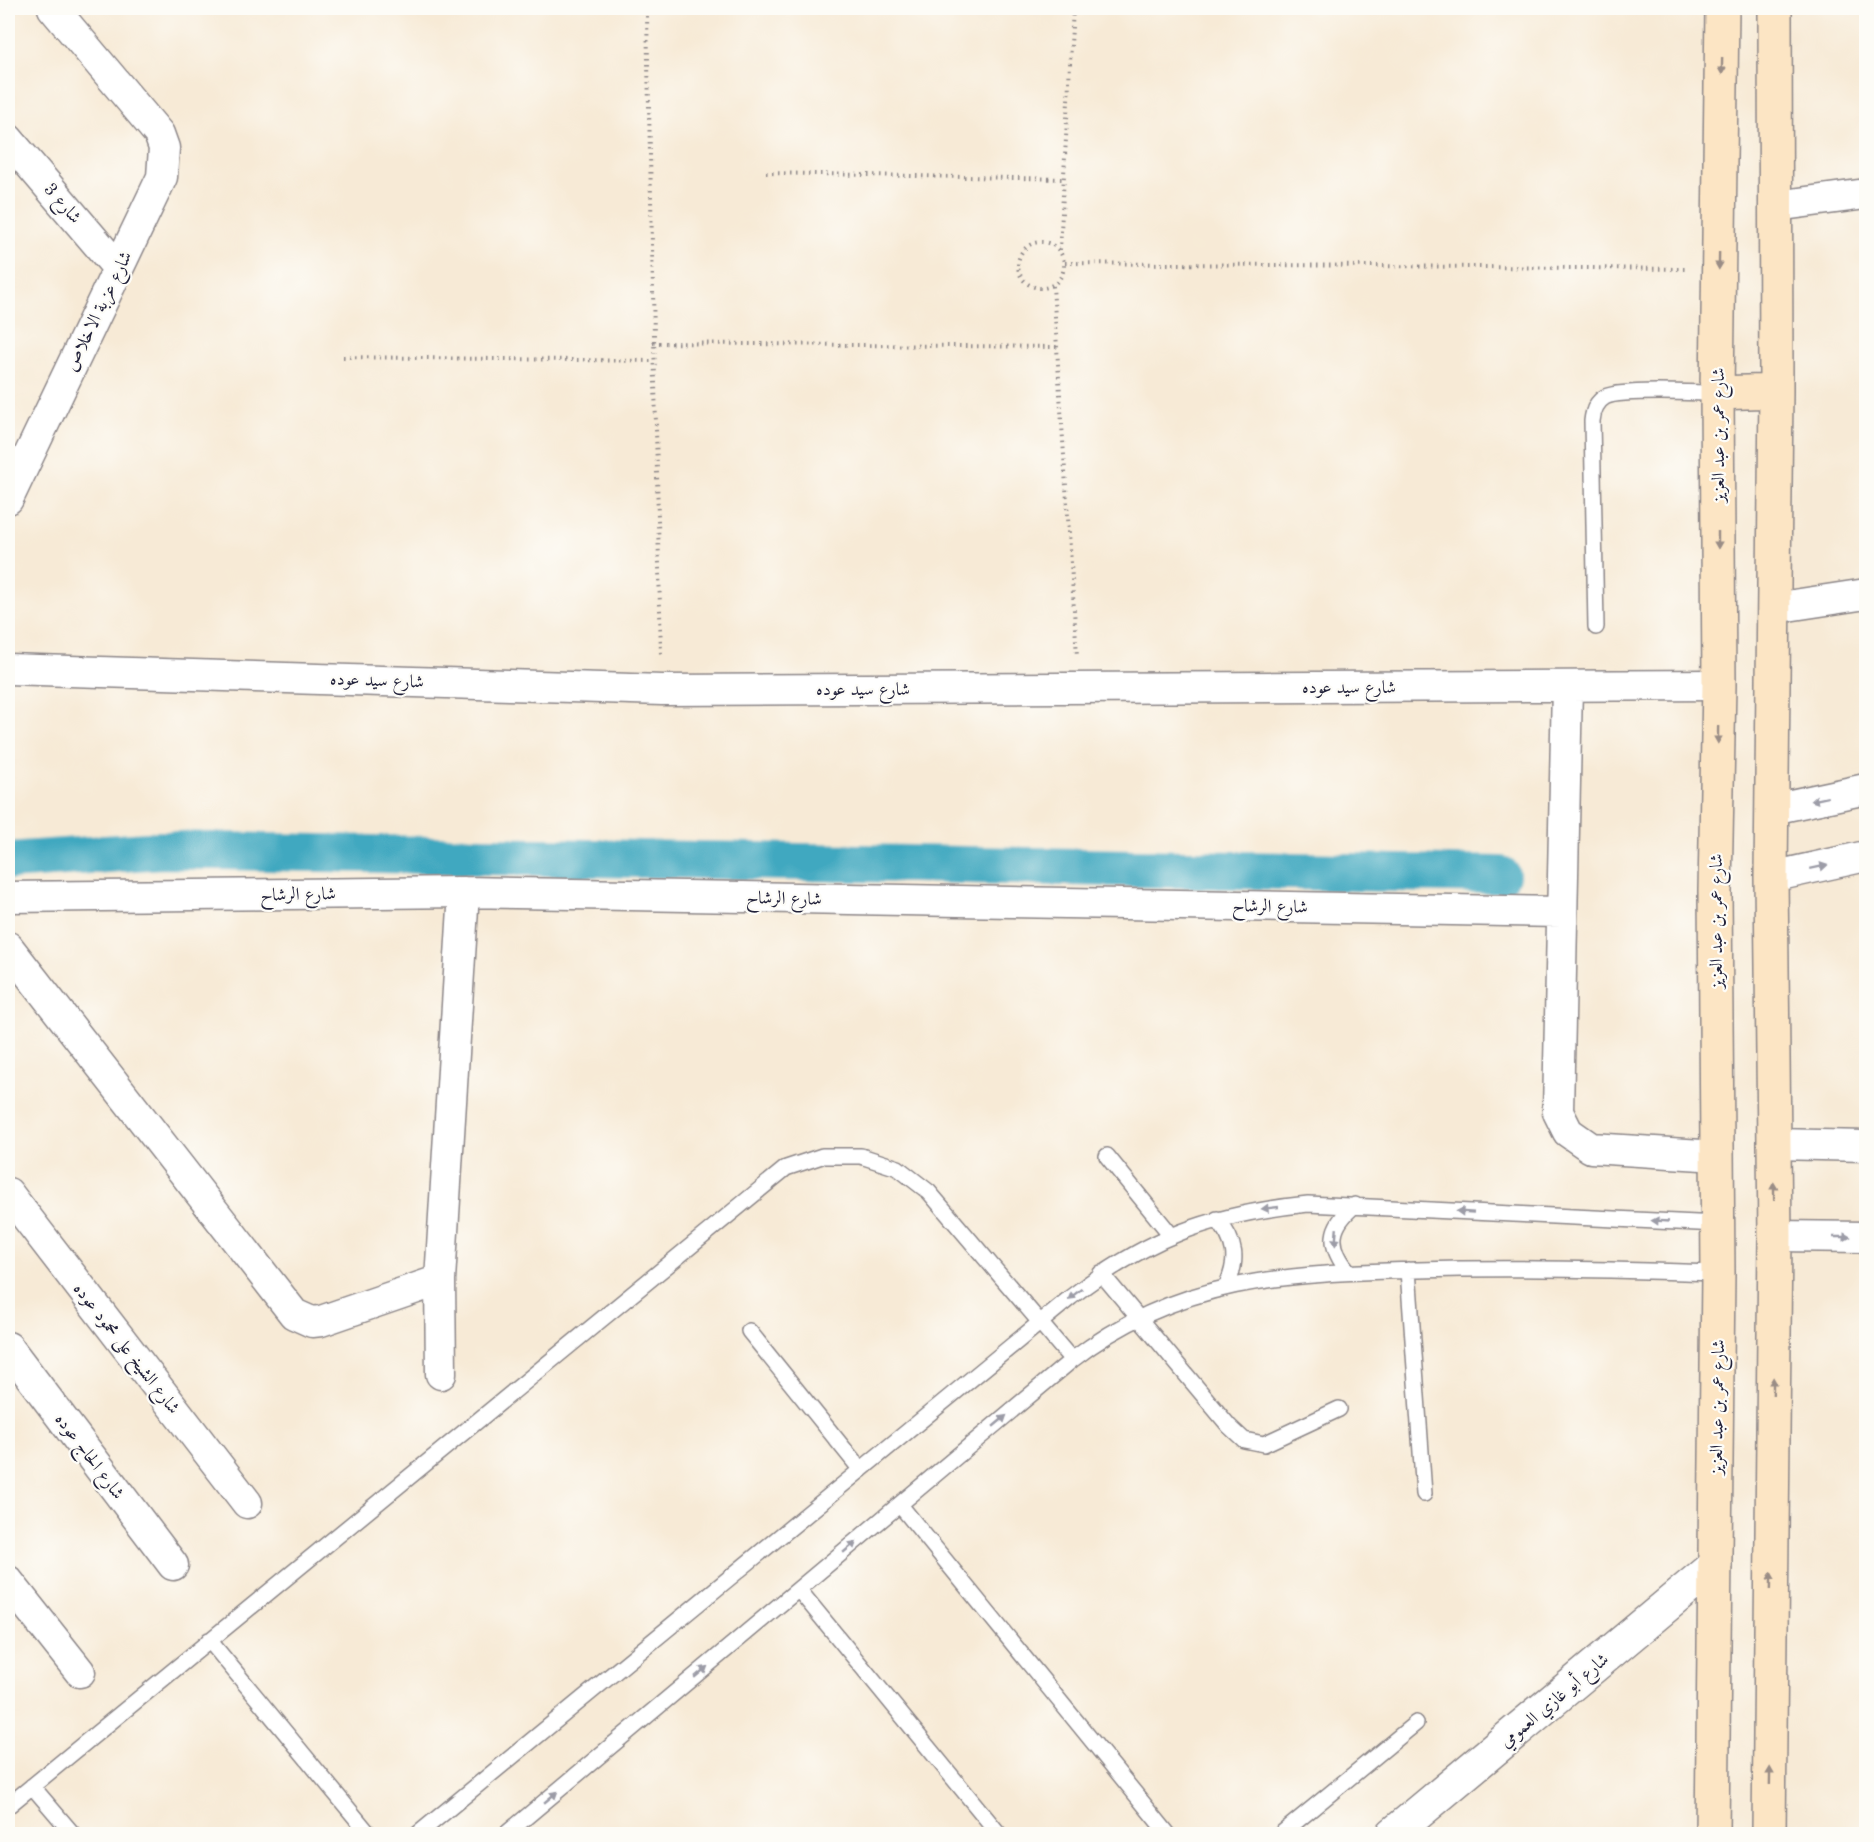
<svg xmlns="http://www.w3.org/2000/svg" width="1874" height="1842" font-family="'Old Standard TT',Amiri,serif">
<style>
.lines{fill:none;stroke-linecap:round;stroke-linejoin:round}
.canal{stroke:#40a8c0;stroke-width:38}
.service-casing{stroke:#8c8688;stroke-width:18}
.minor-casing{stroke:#8c8688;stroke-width:33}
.tertiary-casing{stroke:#8c8688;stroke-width:36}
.secondary-casing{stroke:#8c8688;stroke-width:36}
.path{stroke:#8c8688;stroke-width:4;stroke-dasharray:1.5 4.5;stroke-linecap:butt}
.service{stroke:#fff;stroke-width:15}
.minor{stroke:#fff;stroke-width:30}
.tertiary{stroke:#fff;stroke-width:33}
.secondary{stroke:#fce5c4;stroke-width:33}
.oneway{fill:#9a8d86}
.oneway2{fill:#9c9ca7}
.labels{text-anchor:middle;stroke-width:4.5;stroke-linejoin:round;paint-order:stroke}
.street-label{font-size:18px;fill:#22223b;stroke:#fdfcf7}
</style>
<rect width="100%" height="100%" fill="#fdfcf7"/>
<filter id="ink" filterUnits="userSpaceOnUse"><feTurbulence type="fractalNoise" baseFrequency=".0167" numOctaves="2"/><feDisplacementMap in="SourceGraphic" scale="12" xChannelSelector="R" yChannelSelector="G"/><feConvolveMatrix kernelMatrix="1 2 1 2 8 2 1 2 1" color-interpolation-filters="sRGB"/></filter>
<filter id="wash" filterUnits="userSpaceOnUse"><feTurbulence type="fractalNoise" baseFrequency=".008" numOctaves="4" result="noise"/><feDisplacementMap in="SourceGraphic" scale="24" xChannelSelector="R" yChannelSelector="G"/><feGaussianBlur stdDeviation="1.35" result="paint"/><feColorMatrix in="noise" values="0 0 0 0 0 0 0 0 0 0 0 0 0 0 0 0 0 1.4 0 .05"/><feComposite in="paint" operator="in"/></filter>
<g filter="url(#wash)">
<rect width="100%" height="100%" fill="#f7ead6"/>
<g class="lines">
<path class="canal" d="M8,861L162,850L1501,875"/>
</g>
</g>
<g filter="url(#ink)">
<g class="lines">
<g class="service-casing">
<path id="service" d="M1596,627L1592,421C1593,411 1596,402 1605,397C1620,389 1695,393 1717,393
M1107,1156L1171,1235
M1217,1219C1236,1242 1239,1260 1226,1287
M1408,1270L1424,1494
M1349,1272C1327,1245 1329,1227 1355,1205
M1101,1273L1229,1426L1244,1440L1264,1444L1339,1409
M749,1331L861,1470
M900,1505L1168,1834
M799,1590L999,1834
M209,1640L369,1834
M32,1786L73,1834
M8,1806L786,1168L822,1156H861L898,1168L929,1192L1072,1360
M418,1834L1071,1297C1148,1237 1211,1214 1308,1204L1718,1224
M506,1834L1072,1360C1179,1277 1288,1274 1418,1270C1518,1267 1617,1270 1718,1273
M1281,1834L1416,1723"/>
</g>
<g class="minor-casing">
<path id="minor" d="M8,139L118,268
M1776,206L1866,194
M8,499L162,177L164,148L159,134L53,8
M1774,608L1866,594
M8,669L662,690L1719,685
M1567,686L1558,1112L1568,1132L1591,1148L1718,1156
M1772,809L1866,789
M1771,877L1866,856
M8,897L464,892L1561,912
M8,947L294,1314L312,1322L321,1321L440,1280
M1774,1144L1866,1146
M8,1193L247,1503
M1775,1236L1866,1237
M8,1347L173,1565
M441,1374L440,1280L464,892
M8,1581L80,1672"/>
</g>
<g class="tertiary-casing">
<path id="tertiary" d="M1393,1834L1715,1565"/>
</g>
<g class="secondary-casing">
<path id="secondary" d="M1717,393L1776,391
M1712,1834L1718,1273L1715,891L1719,685L1717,393L1722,8
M1769,1834L1775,1236L1771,877L1776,391L1775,8"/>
</g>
<path class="path" d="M647,16L661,656
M766,173L1064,179
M1018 265a23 23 0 1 1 46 0a23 23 0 1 1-46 0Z
M1060,250L1073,8
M1065,263L1685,269
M1053,286L1077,656
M653,343L1057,347
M343,357L653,361"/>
<use href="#service" class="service"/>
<use href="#minor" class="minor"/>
<use href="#tertiary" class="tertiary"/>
<use href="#secondary" class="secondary"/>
</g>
<defs><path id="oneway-solid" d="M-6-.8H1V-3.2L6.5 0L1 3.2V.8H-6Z" transform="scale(1.5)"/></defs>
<g class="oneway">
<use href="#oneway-solid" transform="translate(1722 66) rotate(91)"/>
<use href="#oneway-solid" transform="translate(1719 261) rotate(91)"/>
<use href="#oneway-solid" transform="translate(1718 540) rotate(90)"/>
<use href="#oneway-solid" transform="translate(1718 735) rotate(91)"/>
<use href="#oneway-solid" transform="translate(1774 1191) rotate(-91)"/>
<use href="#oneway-solid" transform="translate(1773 1386) rotate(-89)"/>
<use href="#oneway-solid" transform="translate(1771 1581) rotate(-89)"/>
<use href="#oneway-solid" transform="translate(1770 1776) rotate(-89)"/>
</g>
<g class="oneway2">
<use href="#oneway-solid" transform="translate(1819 799) rotate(168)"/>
<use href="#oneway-solid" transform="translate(1819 867) rotate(-12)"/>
<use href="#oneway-solid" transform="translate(1270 1208) rotate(174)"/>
<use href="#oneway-solid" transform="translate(1465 1212) rotate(-176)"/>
<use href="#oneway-solid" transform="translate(1660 1221) rotate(-177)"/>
<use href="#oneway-solid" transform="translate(1336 1237) rotate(95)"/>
<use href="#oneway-solid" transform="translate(1842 1237)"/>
<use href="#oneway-solid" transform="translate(1075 1294) rotate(142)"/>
<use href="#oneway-solid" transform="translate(1000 1421) rotate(-40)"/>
<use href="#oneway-solid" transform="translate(850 1547) rotate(-40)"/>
<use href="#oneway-solid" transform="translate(701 1672) rotate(-40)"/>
<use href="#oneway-solid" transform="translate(551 1797) rotate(-40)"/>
</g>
</g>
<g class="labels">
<g class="street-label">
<text transform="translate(63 203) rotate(49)" y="6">شارع 3</text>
<text transform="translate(98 311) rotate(-64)" y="6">شارع عزبة الاخلاص</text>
<text transform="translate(1718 435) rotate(-90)" y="6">شارع عمر بن عبد العزيز</text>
<text transform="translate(377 680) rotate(2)" y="6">شارع سيد عوده</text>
<text x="1349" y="693">شارع سيد عوده</text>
<text x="863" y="695">شارع سيد عوده</text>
<text transform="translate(298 894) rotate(-1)" y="6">شارع الرشاح</text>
<text transform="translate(784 898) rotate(1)" y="6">شارع الرشاح</text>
<text transform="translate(1270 906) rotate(1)" y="6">شارع الرشاح</text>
<text transform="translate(1716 921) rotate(-90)" y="6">شارع عمر بن عبد العزيز</text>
<text transform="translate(127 1348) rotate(52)" y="6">شارع الشيخ على محمود عوده</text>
<text transform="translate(1717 1407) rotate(-89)" y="6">شارع عمر بن عبد العزيز</text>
<text transform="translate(90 1456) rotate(53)" y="6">شارع الحاج عوده</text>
<text transform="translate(1554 1700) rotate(-40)" y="6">شارع أبو غازي العمومي</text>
</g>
</g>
<rect width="1874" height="1842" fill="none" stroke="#fdfcf7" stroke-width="30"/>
</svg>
